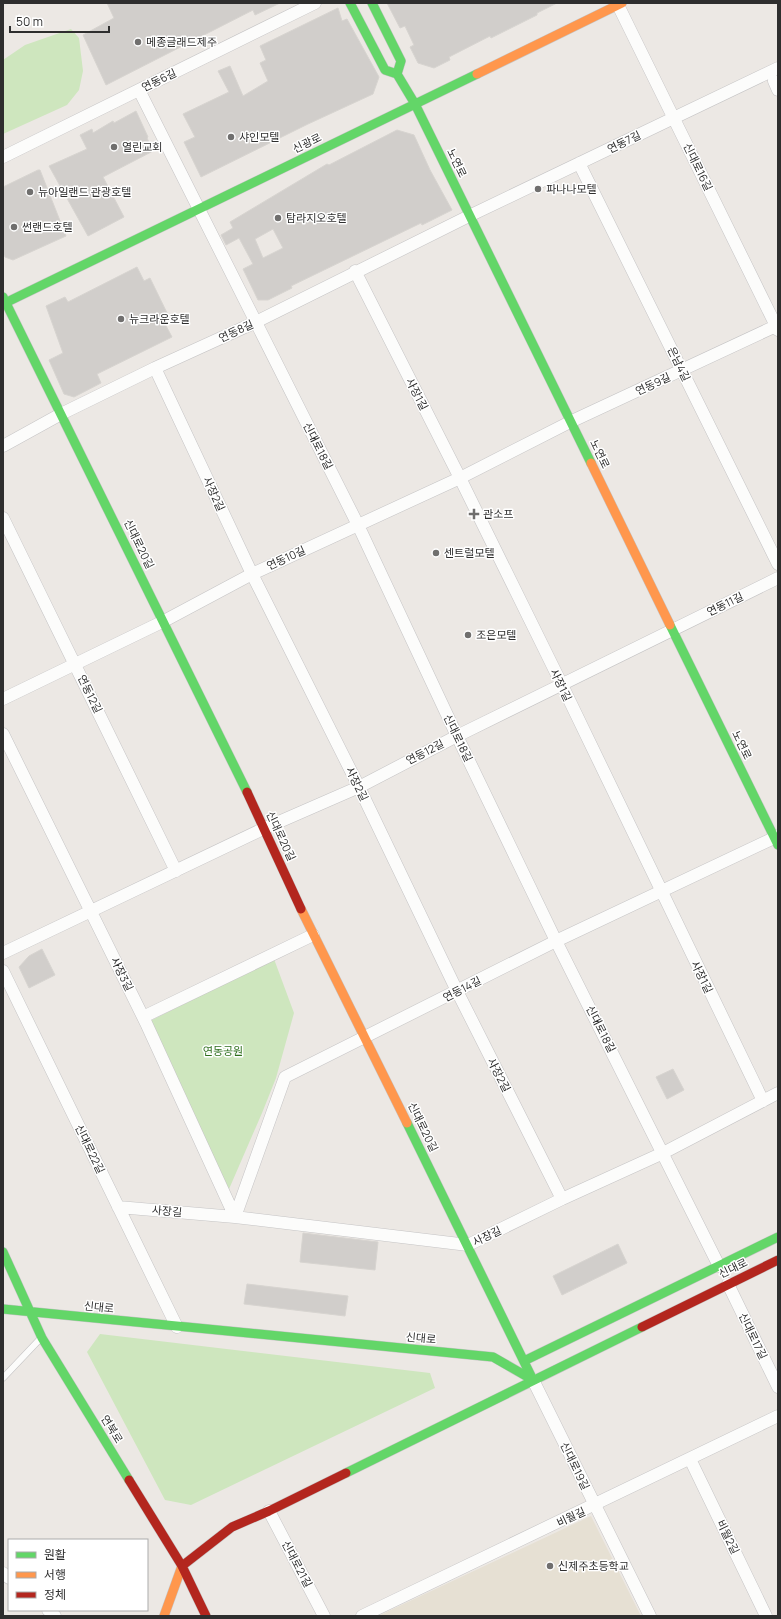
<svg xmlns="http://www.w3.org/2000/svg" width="781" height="1619" font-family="Manrope,'Noto Sans KR',sans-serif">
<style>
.education{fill:#e6e0d3}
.green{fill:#cee6be}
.building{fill:#d1cecb;stroke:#d7d4d0;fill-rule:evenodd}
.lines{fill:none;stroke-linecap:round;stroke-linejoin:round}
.lane-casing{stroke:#c5c4c5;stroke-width:7}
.street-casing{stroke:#c5c4c5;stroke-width:13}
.fast-casing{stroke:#c5c4c5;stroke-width:10}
.slow-casing{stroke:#c5c4c5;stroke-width:10}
.jam-casing{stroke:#c5c4c5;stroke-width:10}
.lane{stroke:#fcfcfb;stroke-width:6}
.street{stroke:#fcfcfb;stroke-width:12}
.fast{stroke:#63d668;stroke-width:9}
.slow{stroke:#ff974d;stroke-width:9}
.jam{stroke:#b3261e;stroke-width:9}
.poi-dot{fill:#706f6e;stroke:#fff;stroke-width:1.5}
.labels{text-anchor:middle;stroke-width:3;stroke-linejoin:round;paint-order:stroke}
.poi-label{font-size:11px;fill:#2e2e2e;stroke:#fff;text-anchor:start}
.street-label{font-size:11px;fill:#2e2e2e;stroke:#fff}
.park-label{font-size:11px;fill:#2c6e1b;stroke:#fff}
</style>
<rect width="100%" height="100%" fill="#ece8e4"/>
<path class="education" d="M591,1516L641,1616H378Z"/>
<path class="green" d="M71,29L79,38L83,71L79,90L67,105L3,134V60L25,45Z
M274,959L294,1013L276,1078L262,1113L226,1196L146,1023Z
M100,1334L430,1373L435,1388L191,1505L165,1500L87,1352Z"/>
<path class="building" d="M107,3H280L255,15L253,10L106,85L83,35L114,18Z
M387,3H557L537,13V15L491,38L490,36L449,57L450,60L434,68L418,63L410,47L414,45L405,26L400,28Z
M338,8L342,21L347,19L379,77L373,94L308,124L201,177L184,142L195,137L183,114L229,92L218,71L230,66L243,96L268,81L260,63L266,60L260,46Z
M136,111L148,137L147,138L153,151L103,177L124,217L88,236L49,166L87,149L80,135L92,129L93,133L113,121L114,123Z
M397,130L414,135L430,170L452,210L422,225L421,223L291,286L292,288L268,300H258L243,269L253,264L239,238L226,245L221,235L233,228L230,222L327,164L329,165ZM273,229L283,248L263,258L255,239Z
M38,170H40L66,236L13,260L5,257L3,253V187Z
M137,267L144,281L150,278L170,319L164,322L172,337L97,374L101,383L74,397L64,394L49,360L63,353L46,306L65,297L68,302Z
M42,949L55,975L29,988L19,967L29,956Z
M673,1069L684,1090L667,1099L656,1077Z
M303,1233L378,1242L375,1270L300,1262Z
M618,1244L627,1263L562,1295L553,1276Z
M247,1284L348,1296L345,1316L244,1304Z"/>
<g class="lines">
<g class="lane-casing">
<path id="lane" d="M3,1378L40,1339"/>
</g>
<g class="street-casing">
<path id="street" d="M617,3L778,330
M774,81L778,90
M139,90L358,525L457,736L556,941L719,1266
M3,157L315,3
M579,163L778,564
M355,271L460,478L562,685L763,1101
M155,368L252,574L359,787L457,991L562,1199
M3,446L61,414L155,368L256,322L469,216L778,68
M3,518L176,871
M3,699L164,621L252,574L460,478L570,422L778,325
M3,734L146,1023L235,1217
M3,953L265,828L359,787L457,736L778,578
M3,971L177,1327
M143,1017L313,935
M118,1207L235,1217L468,1245L562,1199L663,1153L778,1093
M235,1217L285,1077L556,941L778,836
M728,1284L778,1387
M533,1380L650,1616
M690,1459L766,1616
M269,1511L324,1616
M3,1573L9,1578
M48,1610L55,1616
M362,1616L778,1416"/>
</g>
<g class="fast-casing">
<path id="fast" d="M350,3L385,70L397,74L415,104L591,463
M372,3L401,61L397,74
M3,297L247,792
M3,304L477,74
M670,625L778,845
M407,1123L533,1380
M3,1252L42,1338L129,1480
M3,1309L493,1357L533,1380
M524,1361L778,1237
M346,1473L642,1327"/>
</g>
<g class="slow-casing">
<path id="slow" d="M477,74L622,3
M591,463L670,625
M301,909L407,1123
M164,1616L182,1566"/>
</g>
<g class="jam-casing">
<path id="jam" d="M247,792L301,909
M642,1327L778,1260
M129,1480L182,1566L206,1616
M182,1566L232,1527L269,1511L346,1473"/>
</g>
<use href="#lane" class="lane"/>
<use href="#street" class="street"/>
<use href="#fast" class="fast"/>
<use href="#slow" class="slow"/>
<use href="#jam" class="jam"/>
</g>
<g class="poi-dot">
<circle cx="138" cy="42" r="4"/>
<circle cx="231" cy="137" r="4"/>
<circle cx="114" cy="147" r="4"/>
<circle cx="538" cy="189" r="4"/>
<circle cx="30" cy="192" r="4"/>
<circle cx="278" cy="218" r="4"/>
<circle cx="14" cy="227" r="4"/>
<circle cx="121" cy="319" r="4"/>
<path d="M472 508h4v4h4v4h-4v4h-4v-4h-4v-4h4z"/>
<circle cx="436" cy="553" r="4"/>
<circle cx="468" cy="635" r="4"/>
<circle cx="550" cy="1566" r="4"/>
</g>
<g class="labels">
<g class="poi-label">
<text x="146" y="46">메종글래드제주</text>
<text x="239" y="141">샤인모텔</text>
<text x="122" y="151">열린교회</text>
<text x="546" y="193">파나나모텔</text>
<text x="38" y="196">뉴아일랜드 관광호텔</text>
<text x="286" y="222">탐라지오호텔</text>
<text x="22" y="231">썬랜드호텔</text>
<text x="129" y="323">뉴크라운호텔</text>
<text x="483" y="518">관소프</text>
<text x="444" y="557">센트럴모텔</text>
<text x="476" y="639">조은모텔</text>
<text x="558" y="1570">신제주초등학교</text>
</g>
<g class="street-label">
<text transform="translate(159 80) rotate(-26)" y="4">연동6길</text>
<text transform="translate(624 142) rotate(-26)" y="4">연동7길</text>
<text transform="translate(307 143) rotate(-26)" y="4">신광로</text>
<text transform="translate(457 163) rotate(64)" y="4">노연로</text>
<text transform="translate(698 167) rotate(64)" y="4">신대로16길</text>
<text transform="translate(236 331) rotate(-25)" y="4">연동8길</text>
<text transform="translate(679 364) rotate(64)" y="4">은남4길</text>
<text transform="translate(653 384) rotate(-25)" y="4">연동9길</text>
<text transform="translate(417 394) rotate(63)" y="4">사장1길</text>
<text transform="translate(318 446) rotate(63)" y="4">신대로18길</text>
<text transform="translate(600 454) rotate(64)" y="4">노연로</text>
<text transform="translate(214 494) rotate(65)" y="4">사장2길</text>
<text transform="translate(139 544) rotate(64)" y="4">신대로20길</text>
<text transform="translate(286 558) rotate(-25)" y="4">연동10길</text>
<text transform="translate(725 604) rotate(-26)" y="4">연동11길</text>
<text transform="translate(561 685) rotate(64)" y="4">사장1길</text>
<text transform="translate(90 694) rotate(64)" y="4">연동12길</text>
<text transform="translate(458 738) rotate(64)" y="4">신대로18길</text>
<text transform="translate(742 745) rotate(64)" y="4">노연로</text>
<text transform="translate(425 752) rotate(-27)" y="4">연동12길</text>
<text transform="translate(357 784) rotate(64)" y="4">사장2길</text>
<text transform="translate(281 836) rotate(65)" y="4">신대로20길</text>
<text transform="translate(122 974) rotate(64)" y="4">사장3길</text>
<text transform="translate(702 977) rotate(64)" y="4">사장1길</text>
<text transform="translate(462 989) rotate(-27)" y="4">연동14길</text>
<text transform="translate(601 1029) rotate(63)" y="4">신대로18길</text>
<text transform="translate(499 1075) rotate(63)" y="4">사장2길</text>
<text transform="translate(423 1127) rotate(64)" y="4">신대로20길</text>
<text transform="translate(90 1149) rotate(64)" y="4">신대로22길</text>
<text transform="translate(167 1211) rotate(5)" y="4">사장길</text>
<text transform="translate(487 1236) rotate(-26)" y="4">사장길</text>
<text transform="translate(733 1268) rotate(-26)" y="4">신대로</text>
<text transform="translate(99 1307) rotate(6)" y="4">신대로</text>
<text transform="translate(753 1336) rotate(64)" y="4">신대로17길</text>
<text transform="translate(421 1338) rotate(5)" y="4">신대로</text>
<text transform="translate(112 1429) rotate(58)" y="4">연북로</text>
<text transform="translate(575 1466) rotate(64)" y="4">신대로19길</text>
<text transform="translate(571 1517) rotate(-25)" y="4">비월길</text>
<text transform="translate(728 1537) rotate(64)" y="4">비월2길</text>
<text transform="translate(297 1564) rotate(62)" y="4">신대로21길</text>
</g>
<g class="park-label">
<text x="223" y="1055">연동공원</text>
</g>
</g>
<rect width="781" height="1619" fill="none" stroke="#2e2e2e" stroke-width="8"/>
<rect x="8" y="1539" width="140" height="72" fill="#ffffff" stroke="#ababab"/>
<rect x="16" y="1552" width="20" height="6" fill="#63d668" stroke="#ababab"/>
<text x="44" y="1559" font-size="12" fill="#2e2e2e">원활</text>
<rect x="16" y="1572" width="20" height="6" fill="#ff974d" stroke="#ababab"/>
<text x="44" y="1579" font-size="12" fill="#2e2e2e">서행</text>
<rect x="16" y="1592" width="20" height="6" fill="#b3261e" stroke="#ababab"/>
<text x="44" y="1599" font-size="12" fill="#2e2e2e">정체</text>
<path d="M10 26v6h99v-6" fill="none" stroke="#2e2e2e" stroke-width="2"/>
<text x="16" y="26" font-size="12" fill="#2e2e2e" stroke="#ffffff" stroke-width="3" paint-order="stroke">50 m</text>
</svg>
